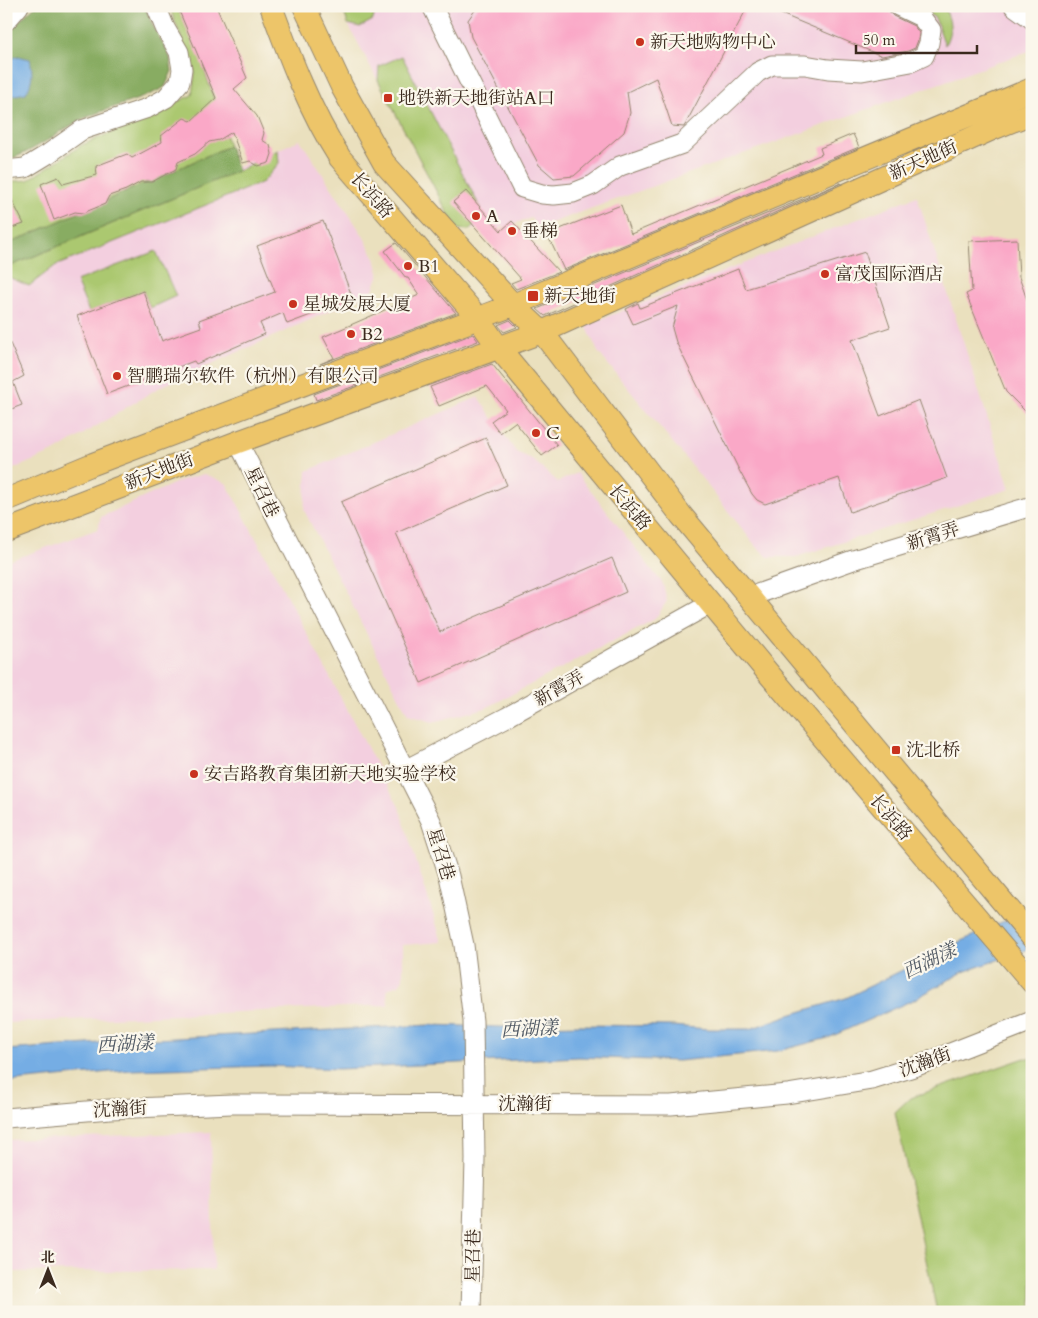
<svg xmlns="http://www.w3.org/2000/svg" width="1038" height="1318" font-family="Cardo,'Noto Serif SC',serif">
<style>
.built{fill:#f3cfdf}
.green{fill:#abc86f;stroke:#737946}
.forest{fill:#88ac62;stroke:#626b40}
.water{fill:#75ade4;stroke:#586c81}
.building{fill:#faa8c7}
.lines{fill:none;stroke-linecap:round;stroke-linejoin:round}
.minor-casing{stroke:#92856e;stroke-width:21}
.major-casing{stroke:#92856e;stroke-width:24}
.minor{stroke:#fff;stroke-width:19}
.major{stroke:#edc569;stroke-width:22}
.poi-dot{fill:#c8321e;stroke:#fbf7ec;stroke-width:2}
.labels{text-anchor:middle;stroke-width:4.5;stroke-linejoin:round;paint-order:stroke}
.poi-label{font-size:18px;fill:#3b2a1e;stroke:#fbf7ec;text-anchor:start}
.street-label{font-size:18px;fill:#3b2a1e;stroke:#fbf7ec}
.water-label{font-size:19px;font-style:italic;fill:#4f5863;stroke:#fbf7ec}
</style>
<rect width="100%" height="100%" fill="#fbf7ec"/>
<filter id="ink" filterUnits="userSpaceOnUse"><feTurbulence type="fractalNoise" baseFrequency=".02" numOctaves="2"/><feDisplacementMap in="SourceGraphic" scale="10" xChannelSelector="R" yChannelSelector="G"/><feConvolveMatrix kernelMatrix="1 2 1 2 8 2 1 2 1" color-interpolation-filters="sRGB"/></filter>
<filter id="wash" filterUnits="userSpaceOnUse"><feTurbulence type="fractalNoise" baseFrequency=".0096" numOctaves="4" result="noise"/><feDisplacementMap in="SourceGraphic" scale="20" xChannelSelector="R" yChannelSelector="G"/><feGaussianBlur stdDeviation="1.12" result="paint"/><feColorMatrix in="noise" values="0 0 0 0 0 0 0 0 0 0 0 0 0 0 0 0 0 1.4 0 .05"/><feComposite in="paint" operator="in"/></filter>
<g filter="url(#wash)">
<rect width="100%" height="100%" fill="#eae0be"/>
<path class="built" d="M342,6H1032V50L537,228L531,218L495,230L456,229L348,24Z
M300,140L362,234L375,258L379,274L372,292L158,388L56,451L6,472V266Z
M917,196L1010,489L796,557H768L755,545L688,461L598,352L586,325Z
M478,397L516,452L532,459L558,482L577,473L663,584L667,601L655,619L486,708L433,722L408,715L304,510L307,471Z
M204,474L226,483L234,497L399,807L442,942L403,945V979L399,985L387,989L388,1005L6,1023V562L98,529L101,517L182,480Z
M211,1132L214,1270L6,1272V1140Z"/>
<path class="green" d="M169,6H184L229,146L6,245V182L28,180L82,145L139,121L192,95L195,73Z
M342,6H376L373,20L360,27L348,24Z
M916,6H943C952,21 952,30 945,45L935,18Z
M402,56L483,213L480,222L469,230L456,229L378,80L379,66Z
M278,150L279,163L263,182L55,266L29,286L6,276V268L238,171Z
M156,251L176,296L150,308L143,291L89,312L76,281Z
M1025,1058L1032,1059V1312H937L895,1112L910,1098Z"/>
<path class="forest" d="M35,6H145L151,22L170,57L172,71L165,87C140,101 112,106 85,118C57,131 36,152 6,160V97L26,93L18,56L6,61V33Z
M229,146L238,171L6,268V245Z"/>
<path class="water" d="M18,56L30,59C33,72 33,81 26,93L6,97V61Z
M1032,908V948L963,972L913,1000L828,1038L778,1051L678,1061L579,1057L339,1069L271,1066L131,1070L6,1082V1050L155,1039L429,1025L503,1027L578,1025L673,1026L708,1029H750L786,1016L846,998L951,946Z"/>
<g id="blocks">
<path class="building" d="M177,6H216L247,78L234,89L257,116L264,133L262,140L270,145L272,154L269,163L258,166L250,161L243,163L232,132L219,140L209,142L195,154L178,162L176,169L152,182H141L126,190L109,196L105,204L83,213L75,212L54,220L41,184L58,177L63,184L97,175L96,166L127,154L132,158L162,142L161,136L184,118L191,121L216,98Z
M478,6H748L684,127L672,126L656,78L627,92L630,113L624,132L574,176L554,178L539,165L471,37L468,20Z
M762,6H883L887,8L893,16L914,26L919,33L918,40L915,48L908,51L882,56Z
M853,134L859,147L564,270L547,234L621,205L631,234L822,154L820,148Z
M841,183L545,316L537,309Z
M6,188L24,224L6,230Z
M466,191L501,231L512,221L559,272L516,289L511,283L521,279L453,202Z
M323,221L353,299L287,324L283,313L260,323L265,334L196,364L194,361L107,394L77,316L143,291L162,341L201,327L199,320L275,292L257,246Z
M1017,239L1019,277L1032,314V418L1006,392L966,294L972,291L969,241Z
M396,243L456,313L320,364L334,358L323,337L419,295L408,278H406L385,251Z
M865,252L890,327L852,340L880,416L919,400L947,478L850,512L839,478L765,504L757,500L752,494L740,472L676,342L672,328L678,306L633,324L626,309L638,303L640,308L738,269L746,289Z
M510,320L517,327L504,332L498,325Z
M6,334L24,376L13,382L22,405L6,411Z
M473,334L478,341L316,400L314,394Z
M492,364L557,445L542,456L515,422L500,433L491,421L506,410L487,386L439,406L430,387Z
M486,438L507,485L396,533L440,632L612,558L626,592L421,683L341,502Z"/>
</g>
</g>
<g filter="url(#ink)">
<use href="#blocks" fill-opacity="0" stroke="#92856e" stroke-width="1"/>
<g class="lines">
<g class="minor-casing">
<path id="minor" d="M432,6L522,188L542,194L554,195L573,193L593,185L620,166L682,144L758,72L772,65H805L828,69L862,71L911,62L924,56L929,43L931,30L921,17L898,6
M1014,6L1032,19
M6,21L19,6
M6,170L25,168L48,154L82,130L148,108L166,98L180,82L182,69L179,52L165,28L156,6
M238,442L431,821L449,876L464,945L473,1021L475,1159L471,1312
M749,597L853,560L1032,506
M405,770L507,717L710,604
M6,1118L110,1109L232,1104L671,1105L787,1094L872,1080L917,1066L1032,1021"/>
</g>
<g class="major-casing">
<path id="major" d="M271,6C290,58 310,111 340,158L478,318L498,347L769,674L1032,982
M304,6L342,87L384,163L513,305L542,332L681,515L1032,937
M6,500L93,464L513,305L1032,89
M6,531L238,442L542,332L992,129L1032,113"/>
</g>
<use href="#minor" class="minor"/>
<use href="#major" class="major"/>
</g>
</g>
<g class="poi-dot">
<circle cx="640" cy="42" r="5"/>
<rect x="383" y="93" width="10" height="10" rx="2.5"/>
<circle cx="476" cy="216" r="5"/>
<circle cx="512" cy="231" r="5"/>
<circle cx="408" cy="266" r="5"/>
<circle cx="825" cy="274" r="5"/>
<rect x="527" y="290" width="12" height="12" rx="2.5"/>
<circle cx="293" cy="304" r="5"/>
<circle cx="351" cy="334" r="5"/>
<circle cx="117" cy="376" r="5"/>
<circle cx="536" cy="433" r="5"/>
<rect x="891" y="745" width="10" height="10" rx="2.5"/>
<circle cx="194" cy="774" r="5"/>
</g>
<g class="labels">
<g class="poi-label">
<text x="650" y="48">新天地购物中心</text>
<text x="398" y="104">地铁新天地街站A口</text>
<text x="486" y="222">A</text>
<text x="522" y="237">垂梯</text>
<text x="418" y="272">B1</text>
<text x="835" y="280">富茂国际酒店</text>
<text x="544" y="302">新天地街</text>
<text x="303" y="310">星城发展大厦</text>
<text x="361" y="340">B2</text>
<text x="127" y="382">智鹏瑞尔软件（杭州）有限公司</text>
<text x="546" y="439">C</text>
<text x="906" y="756">沈北桥</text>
<text x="204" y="780">安吉路教育集团新天地实验学校</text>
</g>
<g class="street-label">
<text transform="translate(923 160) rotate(-24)" y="6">新天地街</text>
<text transform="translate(372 195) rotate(49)" y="6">长浜路</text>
<text transform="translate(159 471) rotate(-21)" y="6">新天地街</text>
<text transform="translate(262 492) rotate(64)" y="6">星召巷</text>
<text transform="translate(630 507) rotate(50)" y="6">长浜路</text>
<text transform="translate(933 536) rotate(-17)" y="6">新霄弄</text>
<text transform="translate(559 688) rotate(-29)" y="6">新霄弄</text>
<text transform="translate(891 817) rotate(50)" y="6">长浜路</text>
<text transform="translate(441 854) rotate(73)" y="6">星召巷</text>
<text transform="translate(925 1062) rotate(-20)" y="6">沈瀚街</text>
<text x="525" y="1110">沈瀚街</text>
<text transform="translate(120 1109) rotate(-3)" y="6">沈瀚街</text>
<text transform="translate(473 1256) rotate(-89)" y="6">星召巷</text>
</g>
<g class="water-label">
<text transform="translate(929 960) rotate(-26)" y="7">西湖漾</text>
<text transform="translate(529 1028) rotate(-3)" y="7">西湖漾</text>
<text transform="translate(125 1043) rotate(-3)" y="7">西湖漾</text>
</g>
</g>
<rect width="1038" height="1318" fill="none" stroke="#fbf7ec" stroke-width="25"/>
<g transform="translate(48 1270)" stroke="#fbf7ec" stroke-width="4" paint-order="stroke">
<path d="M0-4L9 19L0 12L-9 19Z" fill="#3b2a1e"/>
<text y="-8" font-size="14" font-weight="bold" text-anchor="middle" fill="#3b2a1e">北</text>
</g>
<path d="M856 45v8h121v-8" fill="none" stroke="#3b2a1e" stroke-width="2.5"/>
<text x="863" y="45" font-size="15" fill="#3b2a1e" stroke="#fbf7ec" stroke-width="4" paint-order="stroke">50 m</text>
</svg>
